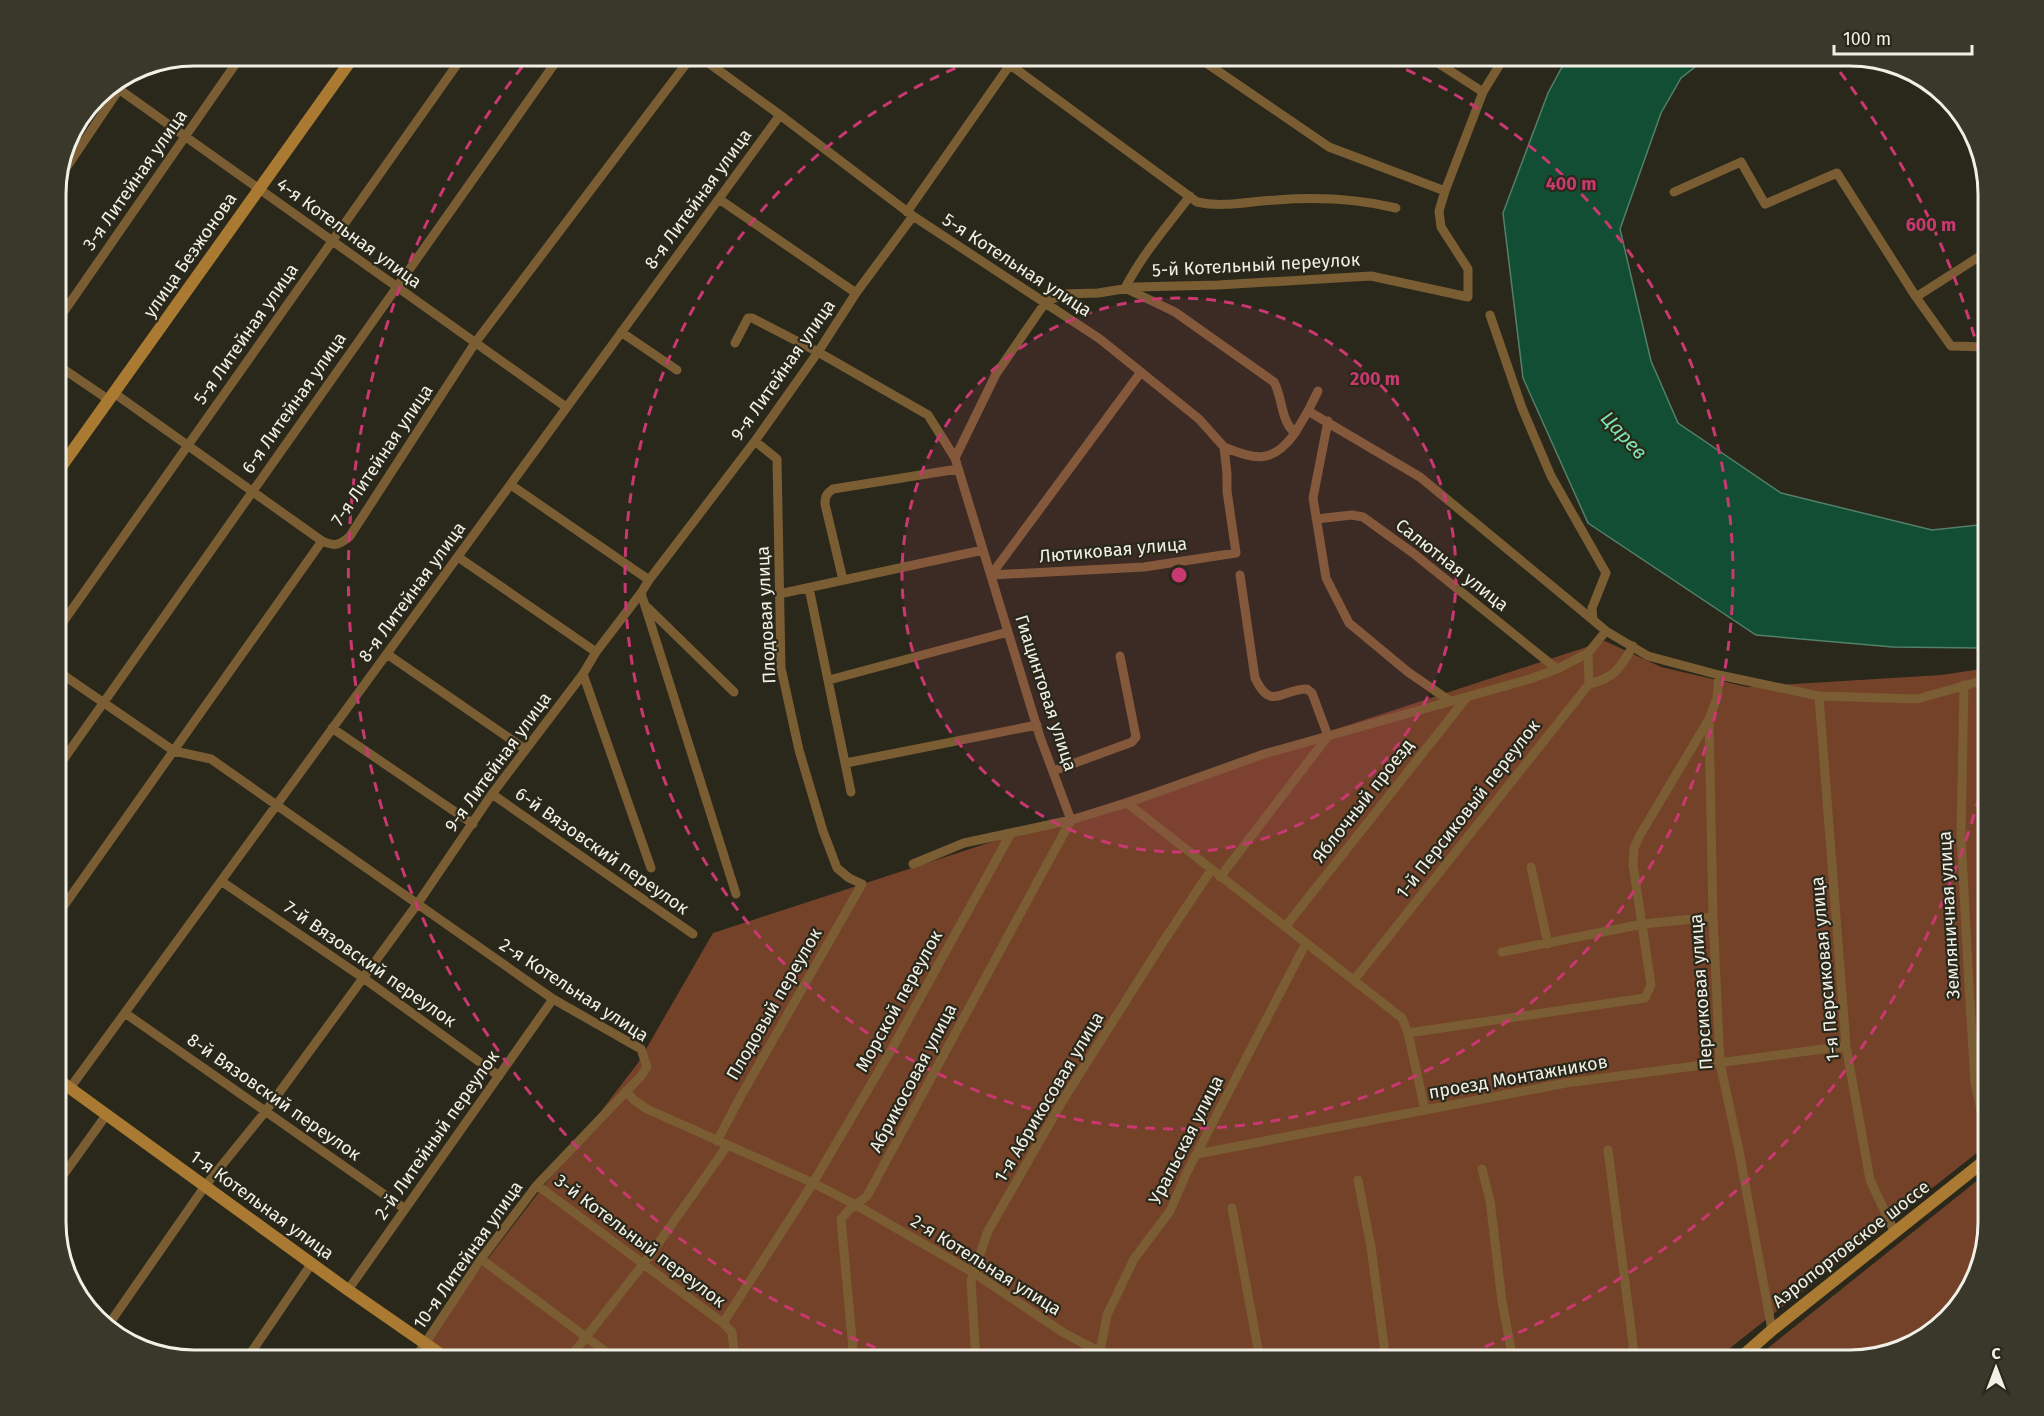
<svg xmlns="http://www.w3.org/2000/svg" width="2044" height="1416" font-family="'Fira Sans',sans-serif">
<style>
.green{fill:#744229}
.water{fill:#114e33;stroke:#547f69;stroke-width:1.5}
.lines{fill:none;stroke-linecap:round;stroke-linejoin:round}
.street{stroke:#7b5d33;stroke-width:9}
.secondary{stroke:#aa7a32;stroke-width:12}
.ring{fill:none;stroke:#c93870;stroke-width:3;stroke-dasharray:10 8}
.labels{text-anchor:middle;stroke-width:4.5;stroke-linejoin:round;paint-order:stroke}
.street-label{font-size:18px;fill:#f1f0e7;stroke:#2a281b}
.water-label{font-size:20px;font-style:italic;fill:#7de6af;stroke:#2a281b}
.rim{fill:none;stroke:#f1f0e7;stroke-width:3}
.centre{fill:#c93870;stroke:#2a281b;stroke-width:3}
.ring-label{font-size:18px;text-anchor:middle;font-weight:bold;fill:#c93870;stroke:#2a281b;stroke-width:4.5;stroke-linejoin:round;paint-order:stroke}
</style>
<rect width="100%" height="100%" fill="#2a281b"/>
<path class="green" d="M1605,641L1661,667L1747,687L1941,675L1988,668V1144L1715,1360H458L426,1339L638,1063L713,933Z
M1988,1172V1222L1965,1299L1911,1346L1850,1360H1753Z"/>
<path class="water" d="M1568,56H1709L1681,78L1661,113L1620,229L1651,361L1678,423L1781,493L1932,530L1988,524V645L1979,648L1893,647L1756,635L1588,523L1523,378L1503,213L1548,93Z"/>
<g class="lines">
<path class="street" d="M699,56L780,115L913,216L1100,339L1199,419L1224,447L1227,474V491L1236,553L1144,567L991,575
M998,56L1197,202C1224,208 1249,201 1276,200C1315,197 1358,199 1396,208
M1196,56L1329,147L1445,191
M1427,56L1483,92
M113,85L566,407
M56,183L130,73
M1674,192L1741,162L1765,204L1837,173L1916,297L1951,346L1988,347
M1190,196C1167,226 1142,255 1125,288L1175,312L1274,382C1283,398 1280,420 1295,433C1273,464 1256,460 1224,447
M719,199L856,293
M907,212L1016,56
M1916,297L1988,251
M1490,315L1522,408L1551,476L1606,573L1592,608L1593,620L1606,631L1648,656L1719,675L1819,696L1917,699L1988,679
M56,323L241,56
M621,332L677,370
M735,343L748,318H752L818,352L928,415L955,458L1040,737L1071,820
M56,364L109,400
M114,393L322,541
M1308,411L1318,391
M1328,421L1313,498L1326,578L1349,623L1408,672L1450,701
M1295,433L1308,411L1420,477L1593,620
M955,458L996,374L1045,303L1063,294L1098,293L1136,287L1218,285L1371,276L1468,297V269L1441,227L1439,211L1445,191L1483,92L1505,56
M511,485L649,580
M1316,519L1352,515L1363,517L1413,553L1557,669
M458,557L596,652
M991,575L1141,372
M843,580L825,504C825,496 827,493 833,489L958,469
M809,588L851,792
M641,593L736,894
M779,594L983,550
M647,607L734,692
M56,632L463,56
M387,654L525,749
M56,670L174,751L211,759L553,999L641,1049L647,1067L641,1076L537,1185L481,1259L414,1360
M583,674L651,868
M829,680L1008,632
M1589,684C1614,678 1620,669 1633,646
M1964,685L1961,836L1969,986L1975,1083L1988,1141
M1819,696L1846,1046L1870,1180L1895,1233
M1709,719L1713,917L1720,1063L1739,1151L1772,1330
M332,728L473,824
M846,763L1037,725
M56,770L560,56
M1053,771L1132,742L1136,737L1120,656
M492,794L693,934
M1127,803L1402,1018L1408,1033L1425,1110
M913,864L964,843L1071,820L1127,803L1264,754L1530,679L1557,669L1588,653L1606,631
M1531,867L1548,944
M1220,877L1328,736L1312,693L1307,689C1281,689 1271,712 1255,678L1240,575
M221,881L362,977L499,1076
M56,917L322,541C335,547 340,545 350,536L475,343L692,56
M1285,927L1467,697
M1502,952L1643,924L1713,917
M1354,980L1589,684L1588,653
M125,1013L405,1209
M1408,1033L1645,998L1651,985L1633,864L1634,848L1640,835L1709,719L1717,698L1719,675
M70,1088L780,115
M626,1091L634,1100L647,1109L813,1183L856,1205L974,1273L1064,1333L1100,1352
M717,1141L742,1094L862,884L849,878L837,868L823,831L799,750L781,668L777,459L755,441
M1608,1150L1635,1360
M1197,1154L1566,1083L1846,1046
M1482,1169L1490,1200L1502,1301L1513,1360
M1358,1180L1371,1247L1386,1360
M56,1185L107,1114
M537,1185L723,1323
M1232,1208L1260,1360
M481,1259L617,1360
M348,1290L553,999
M107,1327L205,1186L265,1112L418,903L492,794L583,674L596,652L641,593L649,580L755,441L818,352L856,293L913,216
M246,1360L312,1263
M568,1360L648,1258L727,1146
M735,1360L732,1332L723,1323L813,1183L894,1045L1011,833
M854,1360L841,1219L849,1210L867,1196L1071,820
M976,1360L971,1281L988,1231L1063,1100L1163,942L1211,870
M1103,1360L1100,1352L1107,1315L1134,1259L1170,1211L1187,1172L1306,943"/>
<path class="secondary" d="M56,474L354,56
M56,1078L348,1290L449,1360
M1738,1360L1772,1330L1988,1158"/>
</g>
<circle cx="1179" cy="575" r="277" fill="#c93870" fill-opacity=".12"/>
<g class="ring">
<circle cx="1179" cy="575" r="277"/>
<path d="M1373 56A554 554 0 1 1 985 56"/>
<path d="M1988 762A830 830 0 0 1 1449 1360M909 1360A830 830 0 0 1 529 58M1829 58A830 830 0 0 1 1988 388"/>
</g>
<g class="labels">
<g class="street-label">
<text transform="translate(135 180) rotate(-55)" y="6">3-я Литейная улица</text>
<text transform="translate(698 199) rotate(-54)" y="6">8-я Литейная улица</text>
<text transform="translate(349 233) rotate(36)" y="6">4-я Котельная улица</text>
<text transform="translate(190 255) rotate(-55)" y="6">улица Безжонова</text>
<text transform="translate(1017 265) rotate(33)" y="6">5-я Котельная улица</text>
<text transform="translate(1256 265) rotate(-3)" y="6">5-й Котельный переулок</text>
<text transform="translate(246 334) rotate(-55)" y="6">5-я Литейная улица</text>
<text transform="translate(783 370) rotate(-55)" y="6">9-я Литейная улица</text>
<text transform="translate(294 403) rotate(-55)" y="6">6-я Литейная улица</text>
<text transform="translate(382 455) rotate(-56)" y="6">7-я Литейная улица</text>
<text transform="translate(1113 550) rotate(-5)" y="6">Лютиковая улица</text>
<text transform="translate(1452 565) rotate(38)" y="6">Салютная улица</text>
<text transform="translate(412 592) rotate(-54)" y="6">8-я Литейная улица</text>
<text transform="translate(766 615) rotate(-93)" y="6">Плодовая улица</text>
<text transform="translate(1046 693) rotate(72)" y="6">Гиацинтовая улица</text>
<text transform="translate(498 762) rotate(-54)" y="6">9-я Литейная улица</text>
<text transform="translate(1363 801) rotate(-52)" y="6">Яблочный проезд</text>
<text transform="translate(1468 809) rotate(-52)" y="6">1-й Персиковый переулок</text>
<text transform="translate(602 851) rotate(35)" y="6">6-й Вязовский переулок</text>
<text transform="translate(1949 915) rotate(-93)" y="6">Земляничная улица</text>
<text transform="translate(370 964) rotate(35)" y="6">7-й Вязовский переулок</text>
<text transform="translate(1825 969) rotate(-95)" y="6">1-я Персиковая улица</text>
<text transform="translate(574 990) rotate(33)" y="6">2-я Котельная улица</text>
<text transform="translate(1701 992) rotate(-94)" y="6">Персиковая улица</text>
<text transform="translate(899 1001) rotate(-61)" y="6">Морской переулок</text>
<text transform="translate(774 1004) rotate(-60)" y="6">Плодовый переулок</text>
<text transform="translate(1518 1077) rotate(-10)" y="6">проезд Монтажников</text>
<text transform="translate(913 1078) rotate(-62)" y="6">Абрикосовая улица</text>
<text transform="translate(274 1097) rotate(35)" y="6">8-й Вязовский переулок</text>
<text transform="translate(1049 1097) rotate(-59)" y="6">1-я Абрикосовая улица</text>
<text transform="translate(437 1135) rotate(-55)" y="6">2-й Литейный переулок</text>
<text transform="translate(1186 1140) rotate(-63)" y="6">Уральская улица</text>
<text transform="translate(262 1205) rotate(36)" y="6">1-я Котельная улица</text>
<text transform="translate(640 1241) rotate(37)" y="6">3-й Котельный переулок</text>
<text transform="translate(1851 1244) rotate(-38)" y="6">Аэропортовское шоссе</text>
<text transform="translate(468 1255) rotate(-55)" y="6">10-я Литейная улица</text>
<text transform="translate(986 1265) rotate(32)" y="6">2-я Котельная улица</text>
</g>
<g class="water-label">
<text transform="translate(1624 435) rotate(47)" y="7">Царев</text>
</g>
</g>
<path d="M0 0H2044V1416H0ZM194 66H1850A128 128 0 0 1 1978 194V1222A128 128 0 0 1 1850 1350H194A128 128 0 0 1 66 1222V194A128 128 0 0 1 194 66Z" fill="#3a382b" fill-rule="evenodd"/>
<path class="rim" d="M194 66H1850A128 128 0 0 1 1978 194V1222A128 128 0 0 1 1850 1350H194A128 128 0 0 1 66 1222V194A128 128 0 0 1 194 66Z"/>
<circle cx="1179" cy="575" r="9" class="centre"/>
<g class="ring-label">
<text x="1571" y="190">400 m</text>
<text x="1931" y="231">600 m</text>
<text x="1375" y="385">200 m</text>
</g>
<g transform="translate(1996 1368)" stroke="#2a281b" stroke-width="4.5" paint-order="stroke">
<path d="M0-4.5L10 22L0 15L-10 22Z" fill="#f1f0e7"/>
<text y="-9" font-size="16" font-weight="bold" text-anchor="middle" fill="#f1f0e7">С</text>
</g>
<path d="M1834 45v9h138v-9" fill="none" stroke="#f1f0e7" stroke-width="3"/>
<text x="1843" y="45" font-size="18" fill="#f1f0e7" stroke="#2a281b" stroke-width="4.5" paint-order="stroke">100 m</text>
</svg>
